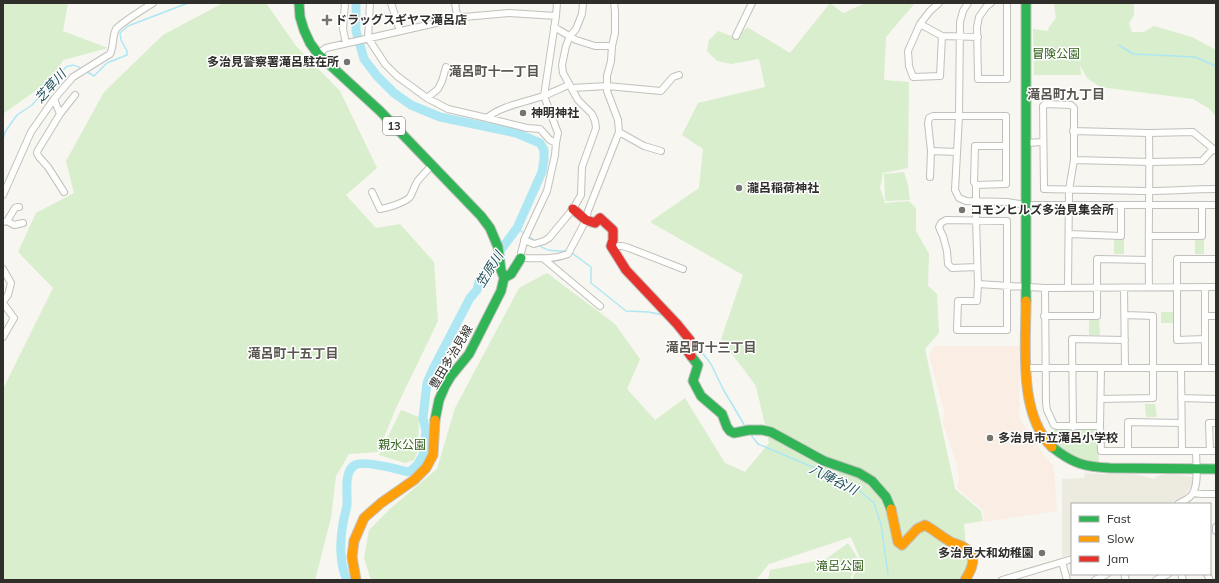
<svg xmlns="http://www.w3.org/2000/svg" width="1219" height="583" font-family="Mulish,'Noto Sans JP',sans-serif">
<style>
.built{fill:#edeadf}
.education{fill:#faeee4}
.green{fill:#d8eecc}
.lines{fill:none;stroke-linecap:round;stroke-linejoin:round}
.stream{stroke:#aee7f4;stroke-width:1.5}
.river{stroke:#aee7f4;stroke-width:9}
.street-casing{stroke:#c1c0bc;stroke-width:8}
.fast-casing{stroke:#c1c0bc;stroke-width:11}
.slow-casing{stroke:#c1c0bc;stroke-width:11}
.jam-casing{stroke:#c1c0bc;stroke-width:11}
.street{stroke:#fefefd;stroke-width:6}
.fast{stroke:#30b455;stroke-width:9}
.slow{stroke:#ff9f0a;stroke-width:9}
.jam{stroke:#e5322d;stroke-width:9}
.poi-dot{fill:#757470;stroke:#fff;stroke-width:1.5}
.labels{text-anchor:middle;stroke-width:3;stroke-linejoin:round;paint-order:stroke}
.shield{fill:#fff;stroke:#6d6d6a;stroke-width:1}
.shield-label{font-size:11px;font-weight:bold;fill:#2f2e2a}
.poi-label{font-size:12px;font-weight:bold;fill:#2f2e2a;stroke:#fff;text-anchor:start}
.park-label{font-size:12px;fill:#35621e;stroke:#fff}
.street-label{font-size:12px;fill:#2f2e2a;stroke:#fff}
.neighbourhood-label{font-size:13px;font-weight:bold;fill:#59564f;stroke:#fff}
.water-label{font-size:13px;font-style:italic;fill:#20505b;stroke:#fff}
</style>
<rect width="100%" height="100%" fill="#f7f6f1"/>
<path class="built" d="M1085,473L1100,474H1135L1154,479L1157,476L1166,474H1175L1192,477V483L1191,487L1184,496L1169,504H1072V554L1063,557L1062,556V479L1084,478Z"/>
<path class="education" d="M935,346H1020L1019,417L1043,454L1054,466L1057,511L984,522L983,510L957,488L959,477L956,463L943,423L944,410L931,363L929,354Z"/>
<path class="green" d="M3,3H68L63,31L108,48L63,60L53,78L3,114Z
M223,3H266L296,46L340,91L377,168L346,195L376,228L400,224L434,262L438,321L396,408L378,452L349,454L336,476L331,518L315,580H3V389L53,288L18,252L36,213L74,193L66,161L104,92L163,35Z
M830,3L843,13L864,4V3H915L886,37L884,80L909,82L908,168L883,173L880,188L885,203L909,201L916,208V231L929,254L928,286L937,294L939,333L925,349L955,489L981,511L983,521L964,524L968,569L961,580H852L861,561L851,537L769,564L756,580H371L364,558L369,530L391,508L437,469L455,408L519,288L547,273L615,324L640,359L627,389L655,420L685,398L725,463L745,472L769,443L756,386L721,339L743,275L650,222L699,188L703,149L682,135L698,103L765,87L759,59L731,64L717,61L707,51L709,40L718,31L737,38L747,27L790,53Z
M1058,3H1134V15L1129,23L1132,32H1144L1154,26L1192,37L1216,50V117L1210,109L1193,99L1100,87L1087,78L1080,65L1081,75H1034L1033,29L1049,31L1048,29L1056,18L1054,4Z
M904,172L908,185L910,200L885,201L884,174Z
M1114,239H1124V254H1114Z
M1195,239H1204V254H1195Z
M1161,312H1176V323H1161Z
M1089,320H1099L1100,335H1089Z
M1145,404H1155L1157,417H1146Z
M401,410L419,417L418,451L414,460L405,463L379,455Z
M1096,429L1098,432L1099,465L1076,460L1047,438L1054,430Z
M848,543L859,560L850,579L851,580H768L770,570L826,559Z"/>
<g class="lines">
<path class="stream" d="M1119,45L1133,54L1195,57L1216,66
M86,71L94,76L107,63L127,55V51L121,40L120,33L128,26L188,3
M3,140L5,132L17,115L32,105L66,67C73,64 76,65 82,69
M517,228L524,233
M527,235L535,241
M538,244C546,252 556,251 566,251
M572,253L591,267V283L626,311L649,312L663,315
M693,341L711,364L723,389L745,426
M751,435L758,444L808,465L855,487L874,503L881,524L888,574"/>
<path class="river" d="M347,580C339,564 340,540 343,523C344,517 346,511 347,505C348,493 343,472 355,465C363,460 397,469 408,472L413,469L418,464L423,455L426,431L423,418L427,383L433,369L470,298L477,290L479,282L494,259L517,228L542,172L544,160V150L540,143L516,133L440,117L411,105L394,93L377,76L364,59L356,31V3"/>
<g class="street-casing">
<path id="street" d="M345,3L343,29L346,43
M370,3L368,38L385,64L397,76L427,98L448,109L487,118C500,106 526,102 543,96C552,93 561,88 569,85
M391,3L400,31
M455,3L457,15
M557,3L556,16L544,96L558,133L556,143L555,155L547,191L525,238L521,253V258C538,258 553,260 568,254L586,220L588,211L619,132L618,120L607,91V76L611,61L612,46L615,33V11L614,3
M939,3L930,11L920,24L908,51L909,66L913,77L940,76L942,36L978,37
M968,3L963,11L960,22L959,116L955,190L959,198L966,201L1007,202L1026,205H1216
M991,3L986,7L979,17L977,27L978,79H1007V3
M920,24L942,36
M554,27L576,40L595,46H612
M736,36L752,3
M318,54L326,48L445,21C451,15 457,15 464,17L509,13L556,16
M572,88L607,86L661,91L673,77L679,75
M427,98L438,89L442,81L446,67
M54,99L60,114L38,150L37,153L39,157L48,167L64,192
M60,114L75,95
M487,118L527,128L540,129L550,140L556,143
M1073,131L1149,133L1193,132L1216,151
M619,132L644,146L661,151
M1149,133C1150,184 1148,236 1149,287
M1026,143L1043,142
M931,151L957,152
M1074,160L1150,162L1202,161L1213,149
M930,177L931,151L928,123L929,118L933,116H1006V184L976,185L974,182L975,146H1006
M976,185V220L978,284L1045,288L1216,287
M372,192L380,209C388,208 406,202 410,197C413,192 414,187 417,182C421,176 427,171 432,165
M3,195L31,132L54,99L73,77L110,54C114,47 112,36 116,29C121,23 145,8 153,3
M7,221L14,225L23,223
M3,222L7,221L15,208L17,207H19
M1069,234L1121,236V205
M1149,236H1202V205
M524,240L534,244L544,241L549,238L573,209L581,195L582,167L596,128L595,121L592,114L578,100L563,73L562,65L566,46L570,36L576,29L582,14L583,3
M611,246H622L629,248L683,269
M544,259L600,306
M977,267L952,268L948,264L947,251L943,236L941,232L939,227L941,223L946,220L1007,221V330H957L958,301H977L978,284
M3,269L11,283L8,295L3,302
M1068,287L1069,190L1074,160V108L1071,105L1045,104L1043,106L1044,189C1079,190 1114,190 1148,191C1171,191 1193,189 1216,189
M1045,288L1046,403L1047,410L1054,425L1057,426H1100
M1124,288L1125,368
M1205,288V368
M3,303L14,318L3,337
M1044,316H1097V259L1149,260
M1205,316H1216
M1205,339L1177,340V259H1216
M1026,368H1216
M1101,368L1100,426L1101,451H1216
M1181,368L1182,451
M1181,398L1216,399
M1101,399L1153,398V316L1125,315
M1073,427L1072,339L1125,340
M1128,451V422L1181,423
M1210,451L1209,423H1216
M1193,493L1202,494H1216
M1178,504C1183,501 1191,498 1193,493C1199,483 1196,462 1196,451
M1216,527V531
M1062,562L1067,580
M1124,574L1126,580
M1181,574L1183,580
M1207,574L1210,580
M1002,580L1072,559
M1095,580L1107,574
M1156,580L1168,574"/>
</g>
<g class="fast-casing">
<path id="fast" d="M299,3L300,17L304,30L310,43L318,54L380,111L481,216L490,228L498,247L501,270L504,278L501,291L469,354L451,376L445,386L439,400L435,420
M1026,3V301
M504,278L511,274L521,258
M691,356L698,365L693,381L701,396L722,414L727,427L730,431L734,433L749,430H762L771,432L824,461L859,473L872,481L886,497L891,509
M1052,447C1072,463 1084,467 1110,468L1216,469"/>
</g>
<g class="slow-casing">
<path id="slow" d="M1026,301C1026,346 1018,414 1052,447
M891,509L898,542L902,545L917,529L925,525C934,530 942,537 951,542C956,544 961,545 965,548C979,555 971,571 965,580
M356,580L352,557L354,541L364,518L381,503L414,480L426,468L433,455L435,420"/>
</g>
<g class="jam-casing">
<path id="jam" d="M573,209L586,220L595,223L600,218L613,230V240L611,246L626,270L677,324L690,340L688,352L691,356"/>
</g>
<use href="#street" class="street"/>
<use href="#fast" class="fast"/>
<use href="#slow" class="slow"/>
<use href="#jam" class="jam"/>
</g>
<g class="poi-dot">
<path d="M325 14h4v4h4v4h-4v4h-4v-4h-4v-4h4z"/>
<circle cx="347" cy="62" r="4"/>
<circle cx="523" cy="113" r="4"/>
<circle cx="739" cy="188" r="4"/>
<circle cx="962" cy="210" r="4"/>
<circle cx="990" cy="438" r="4"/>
<circle cx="1042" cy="553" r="4"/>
</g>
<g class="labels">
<rect class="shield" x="383" y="117" width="22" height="18" rx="3"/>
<g class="shield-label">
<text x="394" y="130">13</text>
</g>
<g class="poi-label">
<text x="335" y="24">ドラッグスギヤマ滝呂店</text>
<text x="339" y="66" text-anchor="end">多治見警察署滝呂駐在所</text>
<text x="531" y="117">神明神社</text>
<text x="747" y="192">瀧呂稲荷神社</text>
<text x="970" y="214">コモンヒルズ多治見集会所</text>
<text x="998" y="442">多治見市立滝呂小学校</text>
<text x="1034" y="557" text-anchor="end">多治見大和幼稚園</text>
</g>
<g class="park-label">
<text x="1056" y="58">冒険公園</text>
<text x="402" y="449">親水公園</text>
<text x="840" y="570">滝呂公園</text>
</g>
<g class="street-label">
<text transform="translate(451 357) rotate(-59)" y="4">豊田多治見線</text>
</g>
<g class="neighbourhood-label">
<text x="494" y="76">滝呂町十一丁目</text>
<text x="1066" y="99">滝呂町九丁目</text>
<text x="711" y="352">滝呂町十三丁目</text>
<text x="293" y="358">滝呂町十五丁目</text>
</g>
<g class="water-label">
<text transform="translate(50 86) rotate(-48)" y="5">芝草川</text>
<text transform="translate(489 269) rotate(-58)" y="5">笠原川</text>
<text transform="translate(834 479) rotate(27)" y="5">八陣谷川</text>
</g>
</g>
<rect width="1219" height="583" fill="none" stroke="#2f2e2a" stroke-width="8"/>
<rect x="1071" y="503" width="140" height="72" fill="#ffffff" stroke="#acabaa"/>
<rect x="1079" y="516" width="20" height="6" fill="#30b455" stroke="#acabaa"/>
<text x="1107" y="523" font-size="12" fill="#2f2e2a">Fast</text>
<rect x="1079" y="536" width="20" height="6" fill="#ff9f0a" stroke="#acabaa"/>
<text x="1107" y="543" font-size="12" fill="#2f2e2a">Slow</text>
<rect x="1079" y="556" width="20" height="6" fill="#e5322d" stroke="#acabaa"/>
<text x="1107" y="563" font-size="12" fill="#2f2e2a">Jam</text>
</svg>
